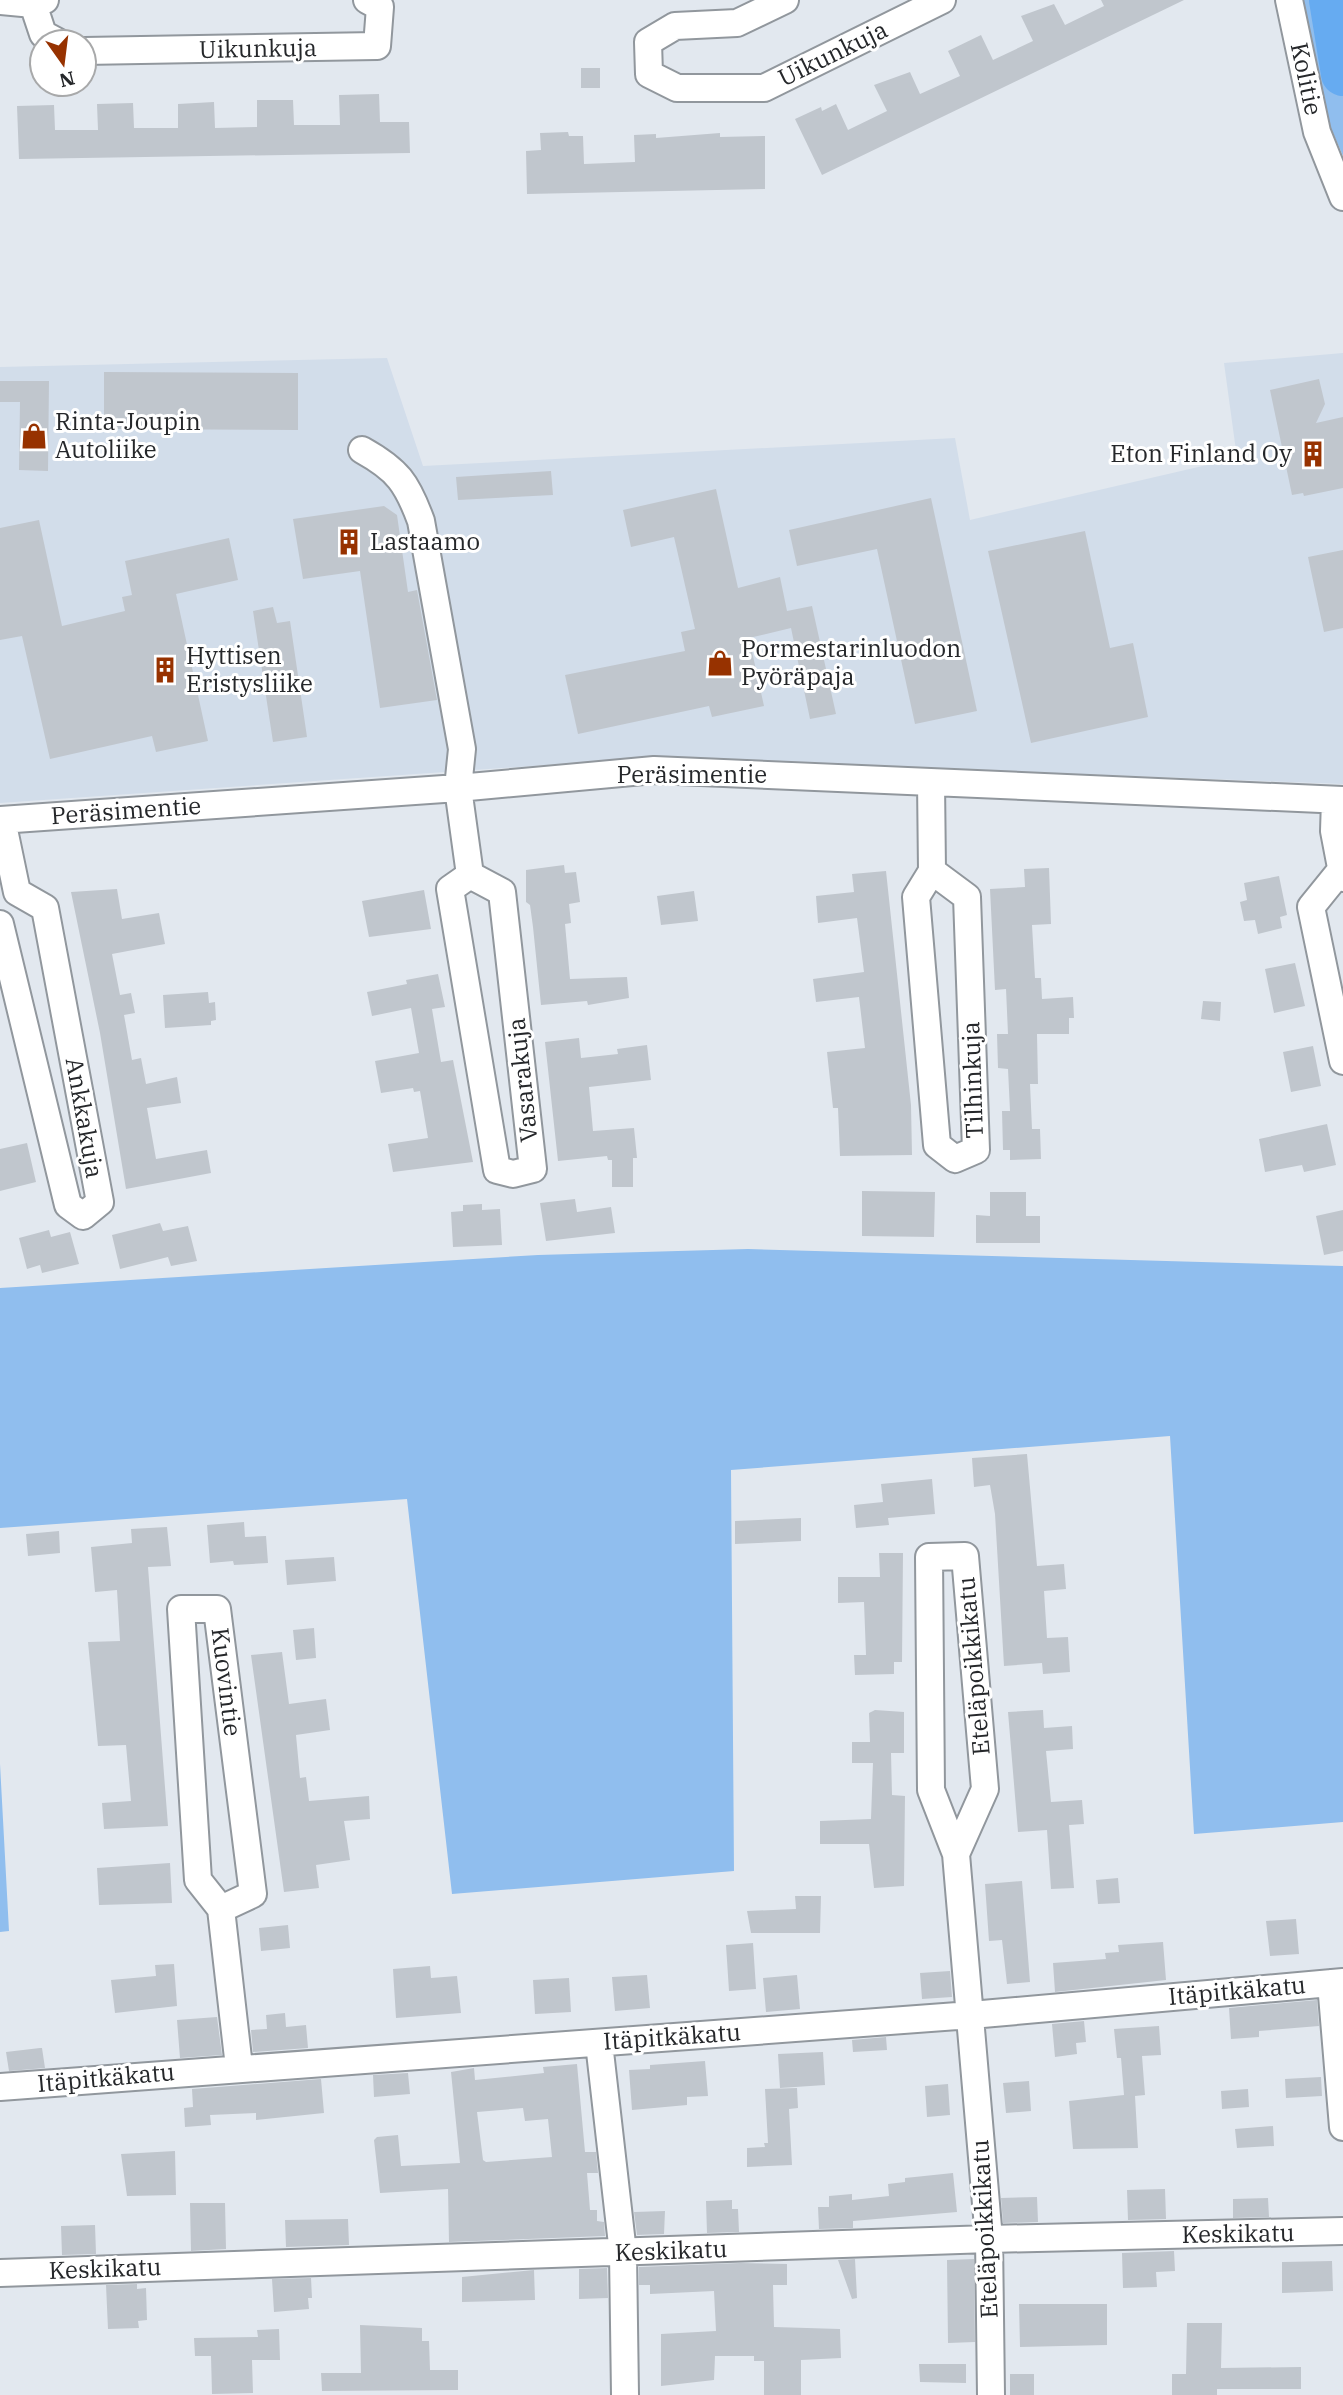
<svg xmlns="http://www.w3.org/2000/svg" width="1343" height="2395" font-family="'IBM Plex Serif',serif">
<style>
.built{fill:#d2ddea}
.green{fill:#90beee}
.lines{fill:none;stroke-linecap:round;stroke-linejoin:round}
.river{stroke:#66abf1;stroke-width:44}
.building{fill:#c0c6cd;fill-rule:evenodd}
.minor-casing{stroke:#91979d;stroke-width:30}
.minor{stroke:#fff;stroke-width:26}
.labels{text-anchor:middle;stroke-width:6;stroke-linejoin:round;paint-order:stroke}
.street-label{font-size:24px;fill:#25272a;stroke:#fff}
.poi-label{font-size:24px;fill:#25272a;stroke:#fff;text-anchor:start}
</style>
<rect width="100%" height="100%" fill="#e2e8ef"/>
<path class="built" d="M1343,353V784L647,758L0,803V367L387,358L423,466L955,438L970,520L1237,458L1224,363Z"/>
<path class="green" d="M1302,0H1343V156L1330,126Z
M748,1249L1343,1266V1822L1194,1834L1170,1436L731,1470L734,1871L452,1894L407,1499L0,1528V1288L538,1255Z
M0,1764L9,1931L0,1932Z"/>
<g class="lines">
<path class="river" d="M1331,0L1343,74"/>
</g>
<path class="building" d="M1101,0H1184L822,175L795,119L821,107L822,111L836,104L848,130L887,111L874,85L910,72L920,94L960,76L948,51L981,35L993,60L1033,41L1021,16L1054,4L1065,25L1104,6Z
M581,68H600V88H581Z
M379,94L380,122H409L410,153L19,159L17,106L54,105L55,130H98L97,104L133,103L134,128H178V104L214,102L215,128L257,127V100H293L294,125H340L339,95Z
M568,132L569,136H583L584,164L635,162L634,135L656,134V138L720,133V137L765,136V189L527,194L526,151L541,150L540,133Z
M104,372L298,373V430L104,429Z
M1319,379L1325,404L1316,423L1343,417V488L1304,496L1303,493L1292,495L1270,390Z
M0,381H49L48,471L19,470L20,402H0Z
M551,471L553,495L458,500L456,477Z
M716,489L738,588L780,577L787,611L812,606L836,714L810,719L791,628L749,638L764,706L712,717L709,706L578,734L565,675L685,651L681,632L695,629L674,537L631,547L623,510Z
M931,498L977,711L915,724L877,549L797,566L789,530Z
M384,506L397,515L408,592L417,590L437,700L380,708L360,571L303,579L293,519Z
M39,520L62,626L125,611L122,597L132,595L125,561L229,538L238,580L176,594L208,741L156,752L152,736L50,759L22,636L0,640V528Z
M1085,531L1110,648L1133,643L1148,717L1031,743L988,551Z
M1343,550V628L1324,632L1308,557Z
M273,607L277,623L290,621L307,737L273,742L253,611Z
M564,865L565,873L576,872L580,902L569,904L571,923L565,924L570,979L627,977L629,998L588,1005L587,1001L541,1005L533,927L530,905L526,902V870Z
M1049,868L1051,924L1032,925L1035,978H1041L1042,999L1073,997L1074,1018H1069V1034H1037L1038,1084H1030L1032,1129H1040L1041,1159L1010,1160V1150H1003L1002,1111H1010L1008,1069L998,1068L997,1034H1008L1006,989L995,990L990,889L1025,887L1024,869Z
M886,871L911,1105L912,1155L840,1156L838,1108H833L827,1052L865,1048L859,997L816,1002L813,979L864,972L857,918L818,923L816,896L854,892L852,874Z
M1279,876L1287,915L1280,917L1282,928L1258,934L1255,920L1244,921L1240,902L1247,900L1244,883Z
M117,889L122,919L159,913L165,944L112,954L120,995L131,993L135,1013L124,1015L132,1060L141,1058L146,1084L177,1077L181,1103L147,1108L156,1159L207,1150L211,1173L126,1189L100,1033L71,892Z
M424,890L431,929L369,937L362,901Z
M694,891L698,921L661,925L657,896Z
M1295,963L1305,1006L1274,1013L1265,969Z
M438,974L445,1007L432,1009L441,1062L453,1060L473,1162L393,1172L388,1144L428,1138L420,1091L414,1092L413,1088L381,1093L375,1061L419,1053L411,1008L372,1016L367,992L407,984L406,980Z
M208,992L209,1003L215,1002L216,1020L211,1021V1025L165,1028L163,995Z
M1203,1001L1221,1002L1220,1021L1201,1019Z
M579,1038L581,1058L618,1054L617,1049L647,1045L651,1080L589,1087L593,1131L634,1128L637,1158H633V1187H612V1160H608L607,1156L558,1161L545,1042Z
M1313,1046L1321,1086L1291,1092L1283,1052Z
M1327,1124L1336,1165L1304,1172L1302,1165L1265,1172L1259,1139Z
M27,1143L36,1182L0,1191V1149Z
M862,1191L935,1192L934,1237L862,1236Z
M990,1192H1026V1216H1040V1243H976V1215L990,1216Z
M575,1199L577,1212L611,1207L615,1233L546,1241L540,1203Z
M482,1204V1210L500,1209L502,1245L453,1247L451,1212L463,1211V1205Z
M1343,1210V1251L1324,1255L1316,1216Z
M160,1223L163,1231L188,1226L197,1261L171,1266L168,1257L120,1269L112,1235Z
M49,1230L51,1237L70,1232L79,1264L42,1273L40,1265L27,1269L19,1238Z
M1027,1454L1037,1566L1064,1564L1066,1589L1044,1591L1047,1638L1068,1637L1070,1672L1043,1674L1042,1663L1004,1666L995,1514L990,1485L974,1487L972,1458Z
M932,1479L935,1514L888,1518L889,1525L856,1528L854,1505L883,1502L881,1484Z
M801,1518V1541L735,1544V1521Z
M244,1522L245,1537L266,1536L268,1563L234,1565L233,1561L210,1563L207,1525Z
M167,1527L171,1566L148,1567L168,1826L104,1829L102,1803L131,1801L126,1745L98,1746L88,1642L120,1641L117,1590L95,1592L91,1547L132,1543L131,1529Z
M59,1531L60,1553L28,1556L26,1534Z
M879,1553H903L902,1662H894V1674L855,1675L854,1655H866L864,1602L838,1603V1577H880Z
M334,1557L336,1581L287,1585L285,1560Z
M314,1628L316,1658L296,1660L293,1630Z
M282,1652L289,1704L326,1699L330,1730L296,1735L300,1778L306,1777L309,1801L369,1796L370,1819L344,1821L350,1860L316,1865L319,1888L284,1892L251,1655Z
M875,1710L904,1712V1753H891L892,1795L905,1796L904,1886L874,1888L869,1844H820V1821L871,1819L873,1763H852V1742H870L869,1713Z
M1043,1710L1044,1728L1072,1726L1073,1749L1046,1751L1051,1802L1082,1800L1084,1824L1069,1825L1074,1888L1051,1889L1047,1830L1018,1832L1008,1712Z
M170,1863L172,1903L99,1905L97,1868Z
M1118,1878L1120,1903L1098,1904L1096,1880Z
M1022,1881L1030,1982L1007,1984L1002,1940L989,1941L985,1884Z
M795,1896H821L820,1933H751L747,1911L796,1909Z
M1296,1919L1299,1954L1270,1956L1266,1921Z
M288,1925L290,1948L261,1951L259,1928Z
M1163,1942L1166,1980L1055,1992L1053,1963L1106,1959L1105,1953L1119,1952L1118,1945Z
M753,1943L756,1989L729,1991L726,1945Z
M174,1964L177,2006L115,2013L111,1980L156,1976L155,1965Z
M430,1966L431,1978L457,1976L461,2013L396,2018L393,1969Z
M950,1971L952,1997L922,1999L920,1973Z
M647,1975L650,2008L615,2011L612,1977Z
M797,1975L800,2009L766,2012L763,1978Z
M569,1978L571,2012L535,2014L533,1980Z
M1317,2000L1319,2026L1259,2031V2037L1231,2039L1229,2008Z
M285,2013L286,2027L306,2025L308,2048L253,2052L251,2030L267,2029L266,2015Z
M217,2017L222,2055L180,2058L177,2020Z
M1084,2021L1086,2042L1076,2043L1077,2054L1055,2057L1052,2024Z
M1159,2026L1161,2055L1142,2056L1145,2095L1135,2096L1138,2148L1073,2149L1069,2101L1124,2095L1121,2058H1117L1114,2029Z
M886,2037L887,2050L853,2052L852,2040Z
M40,2048H42L45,2068L9,2071L6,2052Z
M823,2052L825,2085L780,2088L778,2054Z
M705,2061L708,2096L687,2097V2105L632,2110L629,2070L650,2069V2065Z
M577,2064L585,2152H596L598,2173H587L590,2210H597V2221L604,2222L605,2236L449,2242L448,2189L380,2193L374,2140L377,2137L398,2135L401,2166L460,2163L451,2072L474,2068L475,2080L544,2073L543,2067ZM523,2108L525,2121L548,2119L552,2157L486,2162L483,2160L477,2112Z
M408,2073L410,2094L374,2097L373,2075Z
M1321,2077L1322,2096L1286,2098L1285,2079Z
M321,2079L324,2113L256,2120V2113L210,2115L211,2125L185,2127L184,2108L193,2107L192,2089Z
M1029,2081L1031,2111L1006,2113L1003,2083Z
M948,2084L950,2115L927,2117L925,2086Z
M797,2088L798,2108L789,2109L792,2165L747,2167V2148L765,2147L764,2143H768L765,2089Z
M1248,2089L1249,2107L1222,2109L1221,2091Z
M1273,2126L1274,2146L1237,2148L1235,2129Z
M175,2151L176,2195L127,2196L121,2154Z
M953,2173L957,2212L853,2221V2228L819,2229L818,2207H829V2196L852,2194V2200L889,2196L888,2184L905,2182V2178Z
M1165,2189L1166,2219L1128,2220L1127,2190Z
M1037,2197L1038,2222L1003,2223L1001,2198Z
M1268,2198L1269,2217L1233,2218V2199Z
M732,2200V2209H738L739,2232L707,2233L706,2201Z
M190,2203H225L226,2249L191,2251Z
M665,2211L664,2234L637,2235L634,2212Z
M348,2219L349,2245L286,2247L285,2220Z
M95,2225L96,2254L62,2255L61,2226Z
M1174,2251L1175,2271L1156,2272L1157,2287L1123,2288L1122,2253Z
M855,2259L857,2298L852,2299L838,2260Z
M974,2259L975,2342L948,2343L947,2260Z
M1332,2261L1333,2291L1282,2293V2262Z
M740,2263L787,2264V2285H773L774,2327L840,2329L841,2358L801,2360V2395H764V2361H754V2356H715L714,2380L661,2386V2334L716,2331L714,2291L650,2294V2285H639V2267Z
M607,2268L608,2298L579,2299V2269Z
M534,2270L535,2300L462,2302V2277Z
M311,2278L312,2298H308L309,2309L274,2312L272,2279Z
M137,2284V2289L146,2288L147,2320L138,2321L139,2328L108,2329L106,2285Z
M1019,2304H1107V2345L1020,2347Z
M1187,2323H1222L1221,2368L1301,2367V2389H1217V2395H1172V2374H1186Z
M360,2325L422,2328V2341H429L430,2370H458V2390L322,2391L321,2373H361Z
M279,2329L280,2360H252L253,2393L212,2394L211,2356H195L194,2338L258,2337L257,2330Z
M919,2364H966V2383L920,2382Z
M1010,2374H1034V2395H1010Z"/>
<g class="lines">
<g class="minor-casing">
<path id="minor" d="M785,0L737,23L675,26L648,42L649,74L677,88H764L942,0
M1289,0L1317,132L1343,197
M0,1L33,4L45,0
M33,4L43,34L58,42
M84,51L377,46L380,7L367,0
M362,450C398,470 407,483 421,521L462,749L458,788L470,875L450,889L497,1170L513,1174L533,1169L502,892L470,875
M931,782L932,871L916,897L937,1145L955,1159L976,1150L967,897L932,871
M1335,800L1334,831L1343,878
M0,820L458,788L654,770L1343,800
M1341,870L1311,907L1343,1061
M0,924L68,1205L83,1216L100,1202L45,908L17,892L2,820
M956,1854L985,1789L965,1556L929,1557L931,1790L956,1854L989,2239L991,2395
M221,1909L253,1894L217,1609H181L198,1880L221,1909L239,2067
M1331,1983L1343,2127
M599,2043L623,2253L625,2395
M0,2087L971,2015L1343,1982
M0,2273L989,2239L1343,2231"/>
</g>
<use href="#minor" class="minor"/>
</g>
<defs>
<g id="shop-bare" transform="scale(2.1)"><path d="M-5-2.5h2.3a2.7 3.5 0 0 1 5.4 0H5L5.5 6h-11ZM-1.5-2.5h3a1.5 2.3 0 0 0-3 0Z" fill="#973200" stroke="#fff" stroke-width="2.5" paint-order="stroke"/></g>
<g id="building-bare" transform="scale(2.1)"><path d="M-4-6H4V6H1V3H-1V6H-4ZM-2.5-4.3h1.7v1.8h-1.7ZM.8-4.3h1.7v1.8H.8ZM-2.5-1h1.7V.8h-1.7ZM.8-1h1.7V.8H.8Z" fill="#973200" stroke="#fff" stroke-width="2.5" paint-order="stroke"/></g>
</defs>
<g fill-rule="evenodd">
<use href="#shop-bare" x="34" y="436"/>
<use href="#building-bare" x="1313" y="454"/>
<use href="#building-bare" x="349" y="542"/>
<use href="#shop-bare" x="720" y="663"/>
<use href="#building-bare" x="165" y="670"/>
</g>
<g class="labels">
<g class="street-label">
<text transform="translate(258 49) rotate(-1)" y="8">Uikunkuja</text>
<text transform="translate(833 54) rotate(-26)" y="8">Uikunkuja</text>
<text transform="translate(1306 79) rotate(78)" y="8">Kolitie</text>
<text x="692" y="783">Peräsimentie</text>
<text transform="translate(126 811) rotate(-4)" y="8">Peräsimentie</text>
<text transform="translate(523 1080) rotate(-96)" y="8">Vasarakuja</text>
<text transform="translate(973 1080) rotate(-92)" y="8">Tilhinkuja</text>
<text transform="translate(84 1118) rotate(80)" y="8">Ankkakuja</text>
<text transform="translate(974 1666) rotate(-95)" y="8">Eteläpoikkikatu</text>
<text transform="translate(226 1682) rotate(83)" y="8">Kuovintie</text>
<text transform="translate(1237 1991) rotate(-5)" y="8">Itäpitkäkatu</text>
<text transform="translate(672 2037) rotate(-4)" y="8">Itäpitkäkatu</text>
<text transform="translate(106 2078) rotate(-5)" y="8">Itäpitkäkatu</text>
<text transform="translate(985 2229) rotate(-93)" y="8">Eteläpoikkikatu</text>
<text transform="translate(1238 2234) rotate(-1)" y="8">Keskikatu</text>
<text transform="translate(671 2251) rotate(-2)" y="8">Keskikatu</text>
<text transform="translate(105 2269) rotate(-2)" y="8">Keskikatu</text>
</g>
<g class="poi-label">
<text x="55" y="430">Rinta-Joupin<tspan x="55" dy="28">Autoliike</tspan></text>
<text x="1292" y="462" text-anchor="end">Eton Finland Oy</text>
<text x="370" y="550">Lastaamo</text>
<text x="741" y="657">Pormestarinluodon<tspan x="741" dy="28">Pyöräpaja</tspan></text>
<text x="186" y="664">Hyttisen<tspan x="186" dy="28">Eristysliike</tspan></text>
</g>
</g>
<g transform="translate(63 63) rotate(166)"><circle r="33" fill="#ffffff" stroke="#a8a9aa" stroke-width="2"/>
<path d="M0-5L12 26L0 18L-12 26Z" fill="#973200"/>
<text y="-10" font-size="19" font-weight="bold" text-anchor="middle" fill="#25272a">N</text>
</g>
</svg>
